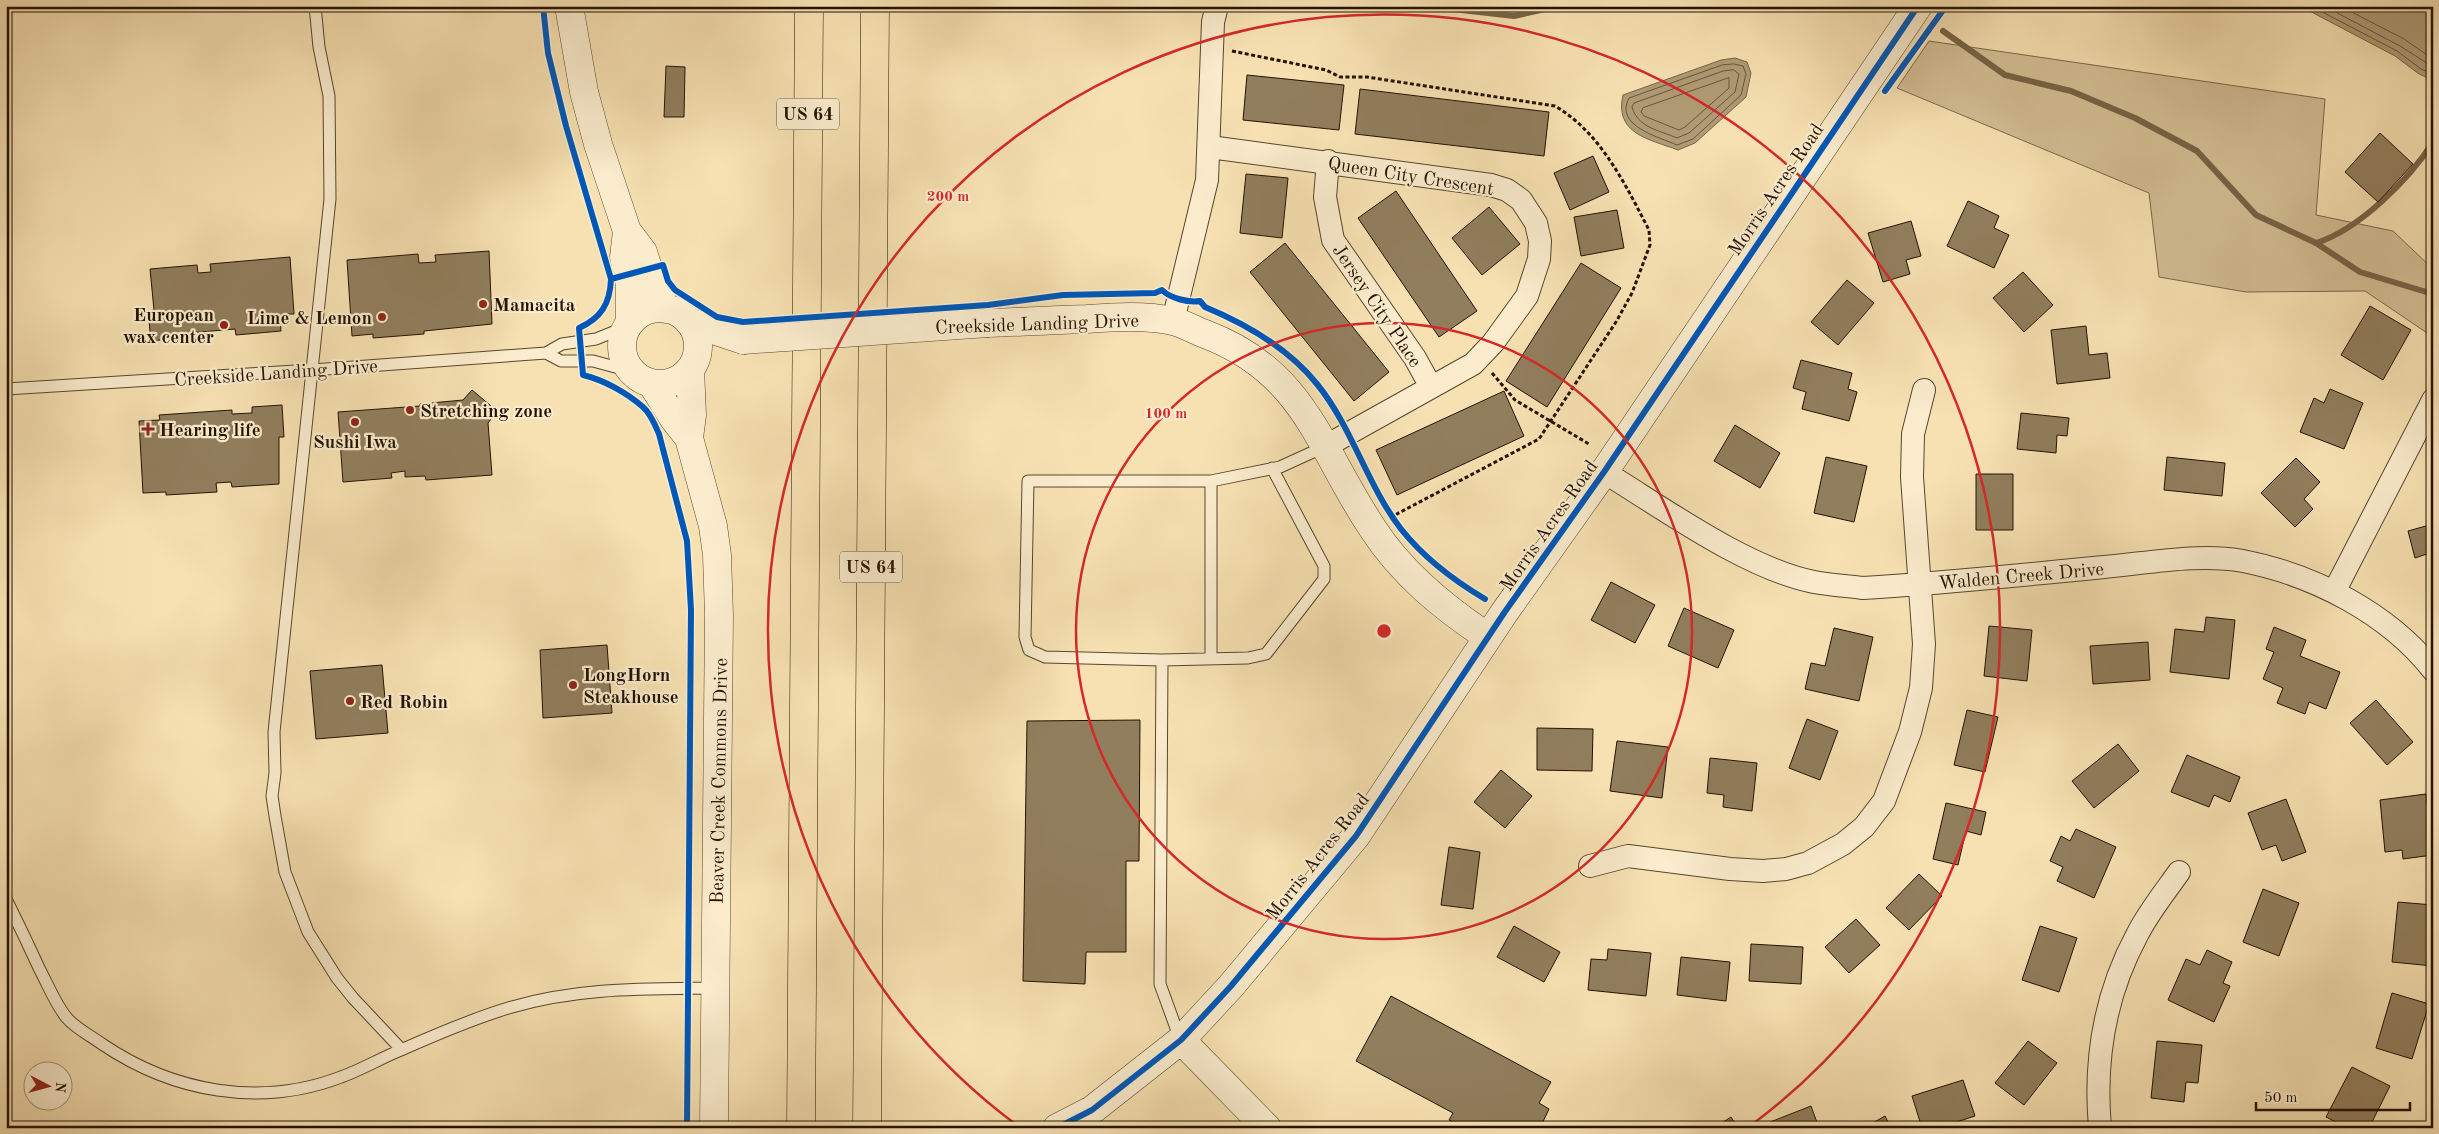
<svg xmlns="http://www.w3.org/2000/svg" width="2439" height="1134" font-family="'Old Standard TT',serif">
<style>
.green{fill:#d3be94;stroke:#7b684a}
.water{fill:#af9b75;stroke:#776446}
.lines{fill:none;stroke-linecap:round;stroke-linejoin:round}
.shore{stroke:#69563a;stroke-width:1}
.stream{stroke:#776446;stroke-width:6}
.building{fill:#917e5d;stroke:#231200}
.service-casing{stroke:#58462c;stroke-width:13}
.minor-casing{stroke:#58462c;stroke-width:24}
.tertiary-casing{stroke:#58462c;stroke-width:29}
.trunk-casing{stroke:#231200;stroke-width:29}
.path{stroke:#231200;stroke-width:3;stroke-dasharray:4 2.5;stroke-linecap:butt}
.service{stroke:#faeccd;stroke-width:11}
.minor{stroke:#faeccd;stroke-width:22}
.tertiary{stroke:#faeccd;stroke-width:28}
.trunk{stroke:#f7e1b2;stroke-width:28}
.tertiary-bridge-casing{stroke:#58462c;stroke-width:29;stroke-linecap:butt}
.tertiary-bridge{stroke:#faeccd;stroke-width:28}
.cycleway-casing{stroke:#faeccd;stroke-width:9}
.cycleway{stroke:#0057b8;stroke-width:6}
.ring{fill:none;stroke:#d62828;stroke-width:2.5}
.poi-dot{fill:#8f2418;stroke:#faeccd;stroke-width:2}
.labels{text-anchor:middle;stroke-width:4.5;stroke-linejoin:round;paint-order:stroke}
.shield{fill:#faeccd;stroke:#64533e;stroke-width:1}
.shield-label{font-size:18px;font-weight:bold;fill:#231200}
.street-label{font-size:19px;fill:#231200;stroke:#faeccd}
.poi-label{font-size:19px;font-weight:bold;fill:#231200;stroke:#faeccd;text-anchor:start}
.centre{fill:#d62828;stroke:#faeccd;stroke-width:2.5}
.ring-label{font-size:15px;text-anchor:middle;font-weight:bold;fill:#d62828;stroke:#faeccd;stroke-width:4.5;stroke-linejoin:round;paint-order:stroke}
</style>
<rect width="100%" height="100%" fill="#f7e1b2"/>
<filter id="stains"><feTurbulence type="fractalNoise" baseFrequency=".004" numOctaves="4"/><feColorMatrix values="0 0 0 0 .2 0 0 0 0 .09 0 0 0 0 .02 0 0 0 .5 -.17"/></filter>
<radialGradient id="worn" r=".72"><stop offset=".6" stop-color="#630" stop-opacity="0"/><stop offset="1" stop-color="#630" stop-opacity=".3"/></radialGradient>
<path class="green" d="M1929,41L2325,99L2316,215L2393,231L2433,269V337L2365,291L2246,292L2159,277L2149,193L1897,88Z"/>
<path class="water" d="M2300,6H2433V80L2419,74L2395,56Z
M1735,58L1747,62L1751,73L1746,97L1695,143L1678,150C1649,139 1614,134 1623,95L1721,60Z"/>
<g class="lines">
<path class="shore" d="M2311,6L2397,51L2421,69L2433,74
M2324,6L2400,46L2433,67
M2340,6L2404,39L2433,59
M1734,64L1743,66L1746,74L1741,95L1693,139L1677,145C1659,137 1614,126 1629,98L1722,65Z
M1734,70L1739,74L1735,92L1689,133L1677,138C1659,130 1638,128 1632,107L1634,103L1723,71Z
M1729,78V88L1685,127L1679,130L1644,116L1641,112L1643,108Z"/>
<path class="stream" d="M1426,6L1514,16L1559,6
M1943,31L2005,75L2071,91L2135,118L2197,151L2256,215L2316,243L2360,272L2433,294
M2316,243C2358,230 2409,180 2433,142"/>
</g>
<path class="building" d="M666,66L685,67L684,117H664Z
M1247,75L1344,85L1339,130L1243,120Z
M1360,89L1549,112L1544,156L1355,134Z
M2380,133L2413,164L2378,202L2345,172Z
M1593,156L1609,192L1570,210L1554,173Z
M1246,174L1288,178L1282,238L1240,233Z
M1396,191L1477,311L1439,337L1358,218Z
M1968,201L1999,216L1994,228L2009,235L1994,268L1947,246Z
M1489,207L1520,244L1482,275L1452,238Z
M1617,210L1624,248L1581,256L1574,217Z
M1911,221L1921,256L1906,260L1910,274L1883,282L1868,233Z
M1285,243L1389,372L1354,401L1250,272Z
M489,251L492,324L424,331V334L373,338V334L352,336L347,260L418,254L419,263L436,262L435,255Z
M290,257L294,314H285L280,320L281,331L236,335L235,329L201,332L178,334L179,338L151,341L148,311L154,310L150,269L197,265L198,273L211,272L210,264Z
M1581,263L1621,288L1547,407L1506,381Z
M2023,272L2053,305L2024,332L1993,298Z
M1847,280L1874,303L1838,345L1811,322Z
M2370,306L2411,330L2383,380L2341,355Z
M2086,326L2089,355L2107,353L2110,378L2057,384L2051,330Z
M1801,360L1852,373L1848,389L1857,392L1849,421L1802,409L1806,392L1793,388Z
M2330,389L2363,403L2344,449L2300,432L2314,398L2324,403Z
M472,390L497,411L488,423L492,475L426,480L425,476L405,477V471L391,473L392,478L343,482L338,412L420,406V404L463,400Z
M1504,391L1524,436L1397,495L1376,450Z
M282,405L284,437H279V484L232,487L231,482L216,483L217,492L166,495V492L143,493L139,421L160,420L159,415L232,410V414L252,413V407Z
M2021,413L2069,418L2067,436L2057,435L2056,453L2017,449Z
M1735,425L1780,453L1760,488L1714,461Z
M1826,457L1867,466L1854,522L1814,513Z
M2167,457L2225,463L2222,496L2164,490Z
M2296,458L2320,482L2304,499L2313,509L2295,527L2261,493Z
M1976,474H2013V530H1976Z
M2433,524V576L2427,554L2415,558L2408,531Z
M1611,582L1655,605L1635,643L1591,620Z
M1684,608L1734,630L1718,668L1668,646Z
M2206,617L2235,620L2229,679L2170,672L2175,629L2204,632Z
M1989,626L2032,630L2027,681L1984,676Z
M2274,627L2306,640L2300,656L2340,672L2326,709L2309,702L2305,714L2277,703L2283,688L2263,679L2274,652L2266,649Z
M1834,628L1873,637L1859,701L1805,689L1811,663L1825,666Z
M2148,642L2150,680L2093,684L2090,646Z
M607,645L612,713L543,718L540,650Z
M382,665L388,733L316,739L310,671Z
M2376,700L2413,742L2387,765L2350,723Z
M1967,710L1998,717L1985,772L1954,765Z
M1807,719L1838,731L1820,780L1789,768Z
M1140,720L1139,861H1126V952H1086L1085,984L1023,981L1027,721Z
M1537,728L1593,729L1592,771L1537,770Z
M1617,741L1668,747L1662,798L1610,791Z
M2118,744L2139,771L2094,808L2072,781Z
M2187,755L2240,777L2230,802L2214,795L2209,807L2171,792Z
M1710,758L1757,763L1752,811L1723,807L1724,795L1707,793Z
M1501,770L1532,796L1505,828L1474,802Z
M2426,794L2430,826H2433V855L2403,859L2402,850L2385,852L2380,800Z
M2286,799L2306,852L2282,861L2276,845L2262,850L2248,813Z
M1946,803L1986,812L1981,835L1966,831L1958,865L1933,859Z
M2076,829L2116,847L2094,898L2057,881L2063,867L2050,861L2061,836L2070,841Z
M1449,847L1480,852L1473,909L1441,905Z
M1919,874L1942,896L1909,930L1886,908Z
M2263,889L2299,903L2279,956L2243,942Z
M2398,902L2433,905V966L2392,962Z
M1856,919L1880,945L1849,973L1825,947Z
M1514,926L1560,952L1544,982L1497,957Z
M2040,926L2077,938L2059,992L2022,980Z
M1751,944L1803,947L1801,984L1749,981Z
M1608,949L1651,953L1646,996L1588,990L1591,959L1607,960Z
M2207,950L2232,962L2223,983L2230,986L2214,1022L2168,1000L2186,959L2200,965Z
M1681,957L1730,962L1726,1001L1677,995Z
M6,984L11,995L6,997Z
M2392,993L2429,1004L2412,1059L2376,1048Z
M1391,996L1551,1082L1539,1103L1549,1109L1540,1128H1463L1449,1120L1453,1113L1356,1061Z
M2028,1041L2057,1063L2024,1105L1995,1083Z
M2157,1041L2202,1045L2198,1083L2186,1082L2184,1102L2151,1098Z
M2352,1067L2390,1086L2369,1128H2348L2326,1117Z
M1963,1080L1975,1116L1938,1128H1922L1912,1096Z
M1811,1106L1819,1128H1761L1760,1126Z
M1885,1116L1891,1128H1864Z
M1731,1117L1738,1128H1714Z"/>
<g class="lines">
<g class="service-casing">
<path id="service" d="M315,6L319,47L329,96L330,199L274,732L275,773L272,796L275,816L285,872L308,932L337,978L353,998L401,1049
M546,353L561,361H593L630,371
M6,389L312,370L546,353L562,344L596,339L628,326
M1211,481V659
M1162,660L1248,658L1266,654L1324,579V566L1272,468
M6,899C18,923 29,946 40,970C48,985 55,1003 66,1017C75,1028 91,1036 102,1044C173,1092 260,1108 341,1077C361,1070 381,1058 401,1050C437,1034 474,1018 512,1007C581,987 646,989 716,988
M1180,1039L1160,984L1162,660L1045,657L1029,650L1025,637L1028,481H1211L1280,467L1326,446"/>
</g>
<g class="minor-casing">
<path id="minor" d="M1210,147L1491,185L1507,190L1521,200L1536,223L1540,241L1539,259L1527,296L1493,343L1473,364L1326,446
M1328,161L1325,197L1333,240L1415,358L1431,387
M1173,321L1207,180L1213,22L1217,6
M1604,472C1663,508 1747,569 1814,582C1830,585 1847,586 1863,588C1944,583 2024,575 2104,567C2149,563 2199,553 2243,561C2314,575 2388,613 2433,670
M2334,592L2433,400
M1590,866L1628,856L1730,869L1763,871L1786,869L1808,863L1843,844L1864,827L1884,801L1910,732L1921,688L1924,644L1912,477L1913,434L1924,390
M2100,1128C2094,1060 2104,996 2137,935C2148,913 2165,892 2179,872"/>
</g>
<g class="tertiary-casing">
<path id="tertiary" d="M569,6L584,92L598,144L627,231L643,252L652,281L666,309
M627,231L624,257L630,285V322
M622 346a38 38 0 1 1 76 0a38 38 0 1 1-76 0Z
M689,322L743,340
M988,323C1021,322 1054,320 1087,319C1115,317 1145,315 1173,321C1184,324 1195,330 1205,334C1306,372 1319,449 1373,529C1402,574 1444,608 1488,637
M652,384L674,419L689,438L713,526L717,555L719,615L714,1128
M689,438L692,415L690,369
M1181,1040L1267,1128
M1057,1128L1092,1110L1181,1040L1231,986L1356,836L1504,613L1604,472L1918,6"/>
</g>
<g class="trunk-casing">
<path id="trunk" d="M801,1128L809,6
M867,1128L875,6"/>
</g>
<path class="path" d="M1232,51L1326,70L1340,77H1367L1555,106C1601,133 1625,184 1649,230L1650,245L1632,293L1616,322L1539,439L1393,516
M1492,373L1515,400L1589,444"/>
<use href="#service" class="service"/>
<use href="#minor" class="minor"/>
<use href="#tertiary" class="tertiary"/>
<use href="#trunk" class="trunk"/>
<g class="tertiary-bridge-casing">
<path id="tertiary-bridge" d="M743,340L988,323"/>
</g>
<use href="#tertiary-bridge" class="tertiary-bridge"/>
<g class="cycleway-casing">
<path id="cycleway" d="M543,6L548,53L566,126L611,279C610,304 601,318 579,328L583,375C604,380 627,393 643,407C651,414 655,425 659,434L687,541L691,610L687,1128
M1885,91L1946,6
M611,279L663,265L668,281L675,290L717,317L743,322L988,305L1063,295L1155,293L1162,290C1170,298 1188,303 1200,301L1205,307C1246,324 1288,348 1317,384C1352,427 1367,485 1401,529C1424,558 1453,580 1485,599
M1057,1128L1092,1110L1181,1040L1231,986L1356,836L1504,613L1604,472L1918,6"/>
</g>
<use href="#cycleway" class="cycleway"/>
</g>
<g class="ring">
<circle cx="1384" cy="631" r="308"/>
<path d="M1018 1126A616 616 0 1 1 1750 1126"/>
</g>
<g class="poi-dot">
<circle cx="483" cy="304" r="5"/>
<circle cx="382" cy="317" r="5"/>
<circle cx="224" cy="325" r="5"/>
<circle cx="410" cy="410" r="5"/>
<circle cx="355" cy="422" r="5"/>
<path d="M145.5 421.5h5v5h5v5h-5v5h-5v-5h-5v-5h5z"/>
<circle cx="573" cy="685" r="5"/>
<circle cx="350" cy="701" r="5"/>
</g>
<g class="labels">
<g class="shield">
<rect x="777" y="98.5" width="62" height="31" rx="4"/>
<rect x="840" y="551.5" width="62" height="31" rx="4"/>
</g>
<g class="shield-label">
<text x="808" y="120">US 64</text>
<text x="871" y="573">US 64</text>
</g>
<g class="street-label">
<text transform="translate(1411 175) rotate(9)" y="7">Queen City Crescent</text>
<text transform="translate(1775 189) rotate(-56)" y="7">Morris Acres Road</text>
<text transform="translate(1378 305) rotate(56)" y="7">Jersey City Place</text>
<text transform="translate(1037 323) rotate(-2)" y="7">Creekside Landing Drive</text>
<text transform="translate(276 372) rotate(-4)" y="7">Creekside Landing Drive</text>
<text transform="translate(1548 525) rotate(-55)" y="7">Morris Acres Road</text>
<text transform="translate(2021 575) rotate(-5)" y="7">Walden Creek Drive</text>
<text transform="translate(718 781) rotate(-89)" y="7">Beaver Creek Commons Drive</text>
<text transform="translate(1317 856) rotate(-52)" y="7">Morris Acres Road</text>
</g>
<g class="poi-label">
<text x="493" y="311">Mamacita</text>
<text x="214" y="321" text-anchor="end">European<tspan x="214" dy="22">wax center</tspan></text>
<text x="372" y="324" text-anchor="end">Lime &amp; Lemon</text>
<text x="420" y="417">Stretching zone</text>
<text x="159" y="436">Hearing life</text>
<text x="355" y="448" text-anchor="middle">Sushi Iwa</text>
<text x="583" y="681">LongHorn<tspan x="583" dy="22">Steakhouse</tspan></text>
<text x="360" y="708">Red Robin</text>
</g>
</g>
<circle cx="1384" cy="631" r="8" class="centre"/>
<g class="ring-label">
<text x="948" y="201">200 m</text>
<text x="1166" y="418">100 m</text>
</g>
<rect width="2439" height="1134" fill="none" stroke="#f7e1b2" stroke-width="25"/>
<rect x="8" y="8" width="2424" height="1119" fill="none" stroke="#231200" stroke-width="2.5"/>
<rect x="12" y="12" width="2414" height="1109" fill="none" stroke="#231200"/>
<g transform="translate(48 1086) rotate(96)"><circle r="24" fill="#faeccd" stroke="#a4957b"/>
<path d="M0-4L9 19L0 12L-9 19Z" fill="#8f2418"/>
<text y="-8" font-size="14" font-weight="bold" text-anchor="middle" fill="#231200">N</text>
</g>
<path d="M2256 1102v8h154v-8" fill="none" stroke="#231200" stroke-width="2.5"/>
<text x="2264" y="1102" font-size="15" fill="#231200" stroke="#faeccd" stroke-width="4" paint-order="stroke">50 m</text>
<rect width="100%" height="100%" filter="url(#stains)"/>
<rect width="100%" height="100%" fill="url(#worn)"/>
</svg>
